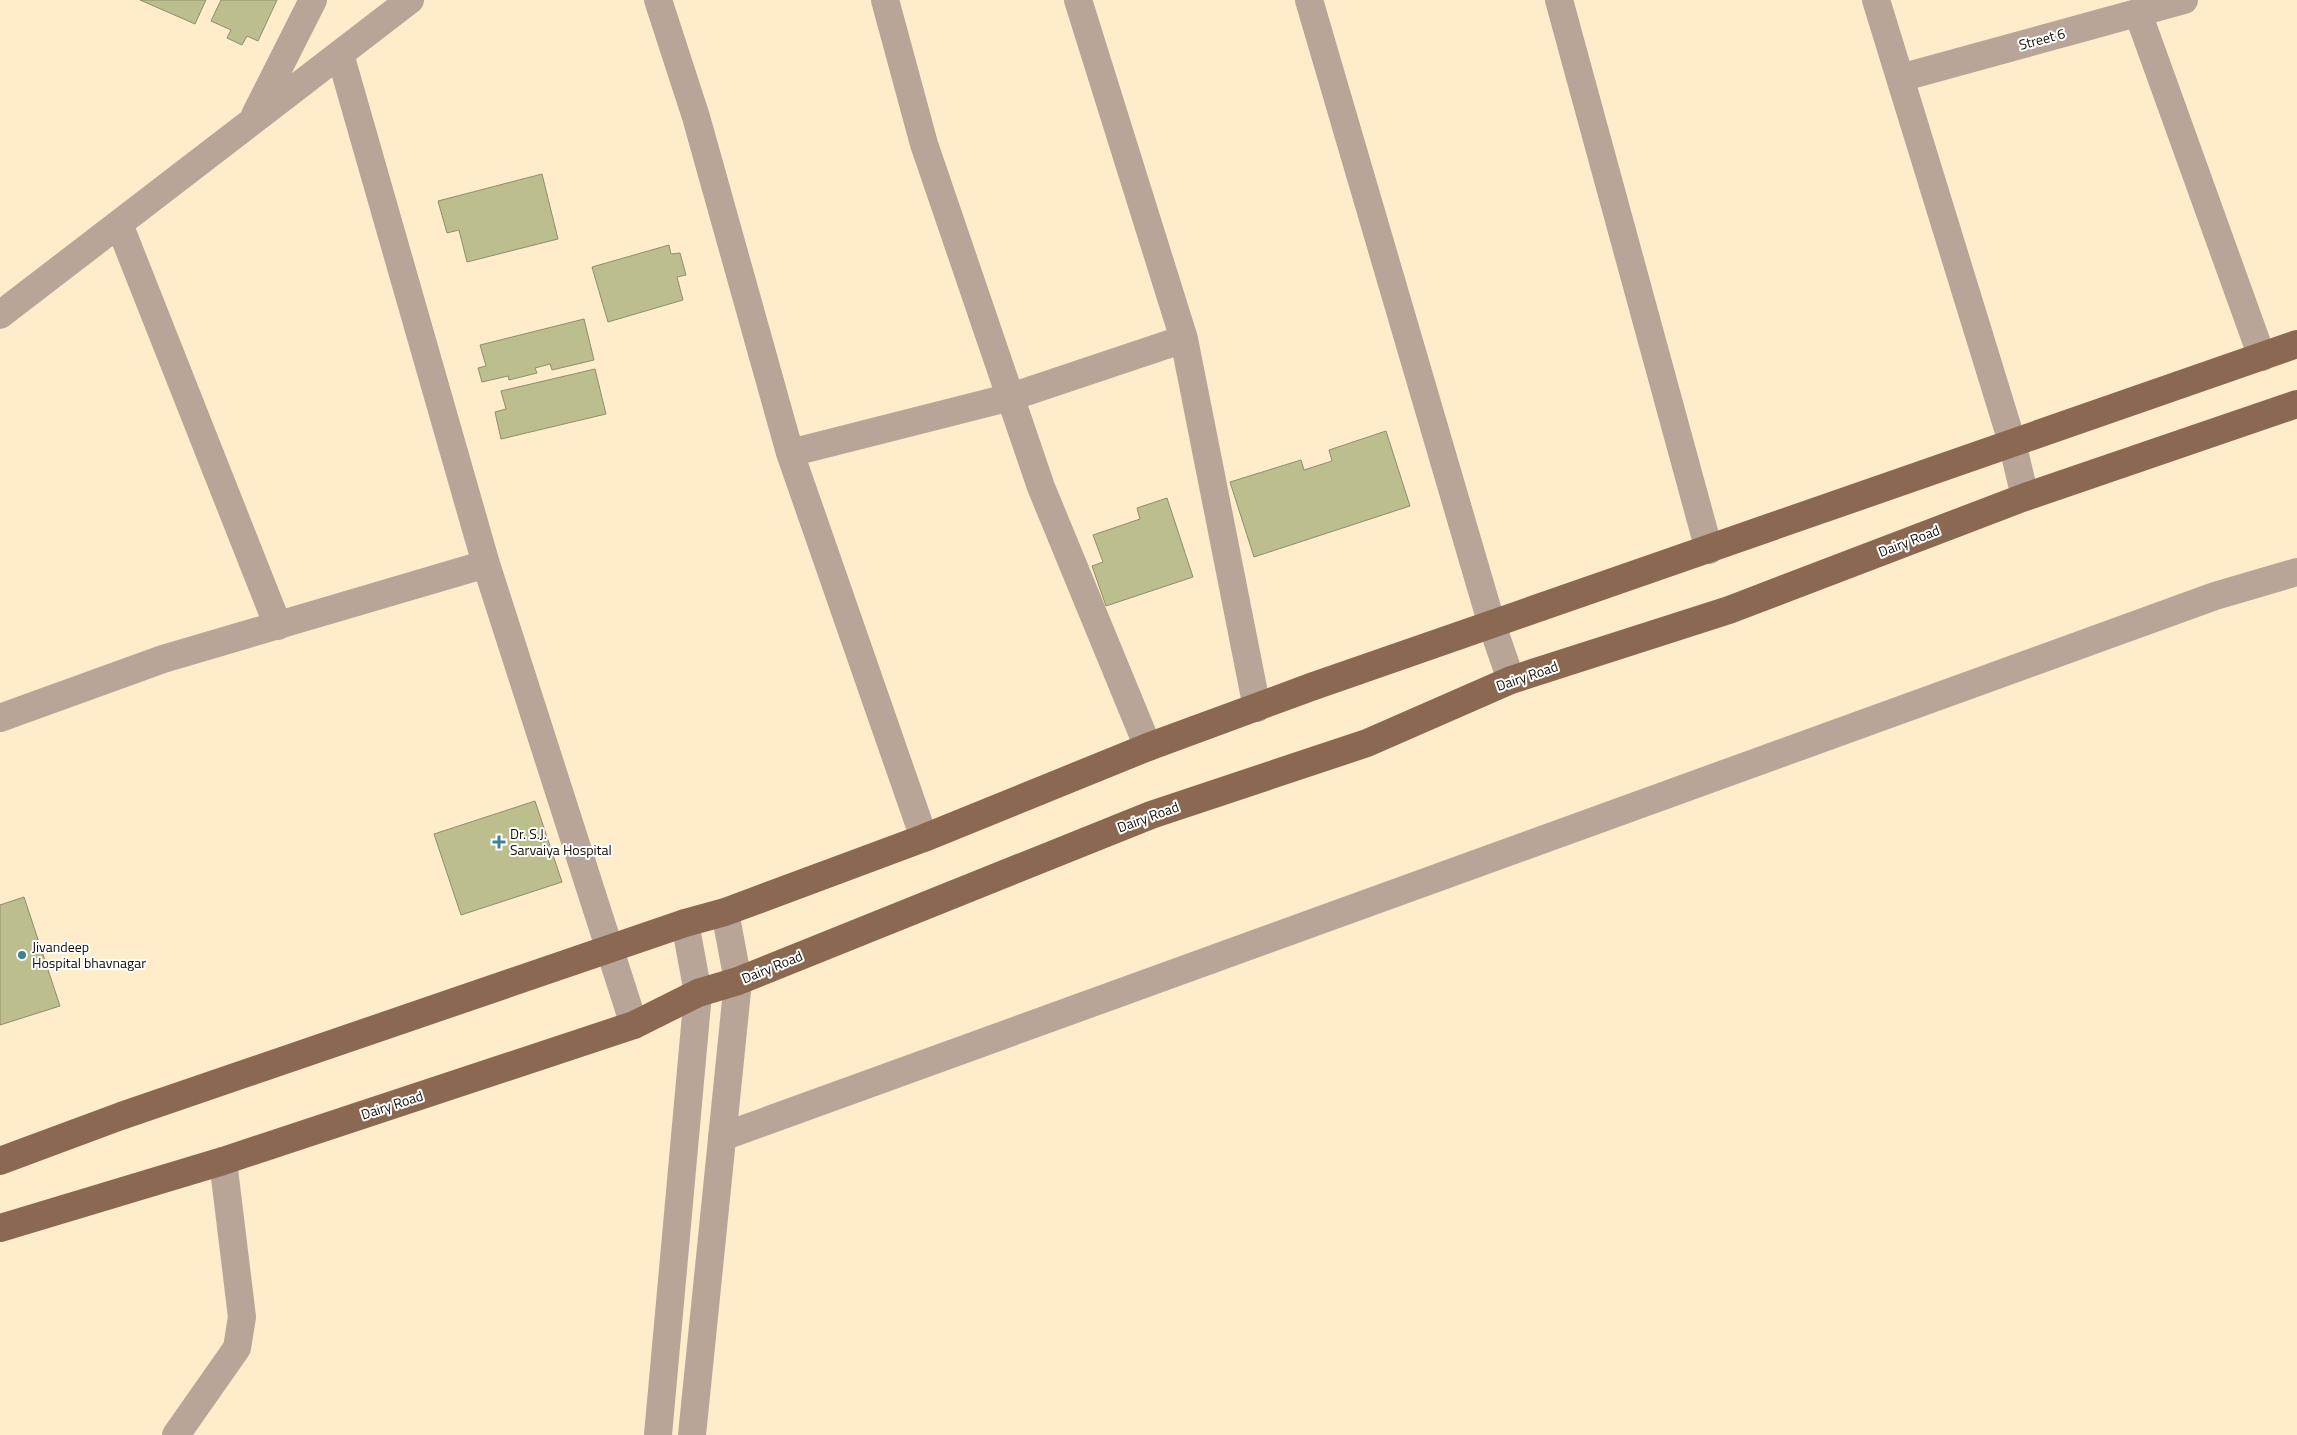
<svg xmlns="http://www.w3.org/2000/svg" width="2297" height="1435" font-family="'Titillium Web',sans-serif">
<style>
.building{fill:#bcbe8d;stroke:#8d8e6c}
.lines{fill:none;stroke-linecap:round;stroke-linejoin:round}
.minor{stroke:#b9a598;stroke-width:28}
.major{stroke:#8a6851;stroke-width:28}
.poi-dot{fill:#408294;stroke:#fff;stroke-width:2}
.labels{text-anchor:middle;stroke-width:4;stroke-linejoin:round;paint-order:stroke}
.street-label{font-size:14px;fill:#140d03;stroke:#fff}
.poi-label{font-size:14px;fill:#140d03;stroke:#fff;text-anchor:start}
</style>
<rect width="100%" height="100%" fill="#ffecca"/>
<path class="building" d="M140,0H206L195,24Z
M221,0H277L258,41L247,36L242,45L227,38L231,30L211,21Z
M542,174L558,239L467,262L459,230L447,233L438,201Z
M669,245L671,254L680,253L686,275L677,277L683,300L608,322L592,267Z
M584,319L594,360L552,370L550,364L535,368L537,373L509,380L508,376L482,382L478,368L486,366L480,345Z
M595,369L606,414L501,439L495,412L506,409L501,391Z
M1386,431L1410,506L1254,557L1230,482L1301,460L1304,470L1332,461L1329,450Z
M1167,498L1193,577L1106,606L1092,566L1103,562L1093,535L1140,519L1137,508Z
M535,801L562,882L461,915L434,834Z
M24,897L60,1006L0,1025V905Z"/>
<g class="lines">
<path class="minor" d="M658,0L696,117L790,453L924,838
M885,0L924,144L1041,487L1148,747
M1078,0L1184,339L1257,708
M1309,0L1492,625L1511,680
M1559,0L1709,550
M1876,0L2012,442L2025,497
M2138,13L2262,357
M340,54L486,564L634,1025
M1900,78L2184,0
M255,115L313,0
M119,224L278,626
M0,315L410,0
M790,453L1011,397L1184,339
M0,718L163,659L486,564
M722,1137L2215,596L2297,572
M176,1435L237,1348L242,1317L223,1161
M658,1435L698,993L685,923
M692,1435L738,981L725,912"/>
<path class="major" d="M0,1161L121,1116L685,923L725,912L924,838L1148,747L1311,687L2297,344
M0,1228L223,1161L634,1025L698,993L738,981L1151,815L1367,743L1511,680L1729,610L2025,497L2297,404"/>
</g>
<g class="poi-dot">
<path d="M496.5 834.5h5v5h5v5h-5v5h-5v-5h-5v-5h5z"/>
<circle cx="22" cy="955" r="5"/>
</g>
<g class="labels">
<g class="street-label">
<text transform="translate(2042 39) rotate(-15)" y="5">Street 6</text>
<text transform="translate(1909 541) rotate(-21)" y="5">Dairy Road</text>
<text transform="translate(1527 676) rotate(-19)" y="5">Dairy Road</text>
<text transform="translate(1148 817) rotate(-20)" y="5">Dairy Road</text>
<text transform="translate(772 967) rotate(-22)" y="5">Dairy Road</text>
<text transform="translate(392 1105) rotate(-18)" y="5">Dairy Road</text>
</g>
<g class="poi-label">
<text x="510" y="839">Dr. S.J.<tspan x="510" dy="16">Sarvaiya Hospital</tspan></text>
<text x="32" y="952">Jivandeep<tspan x="32" dy="16">Hospital bhavnagar</tspan></text>
</g>
</g>
</svg>
